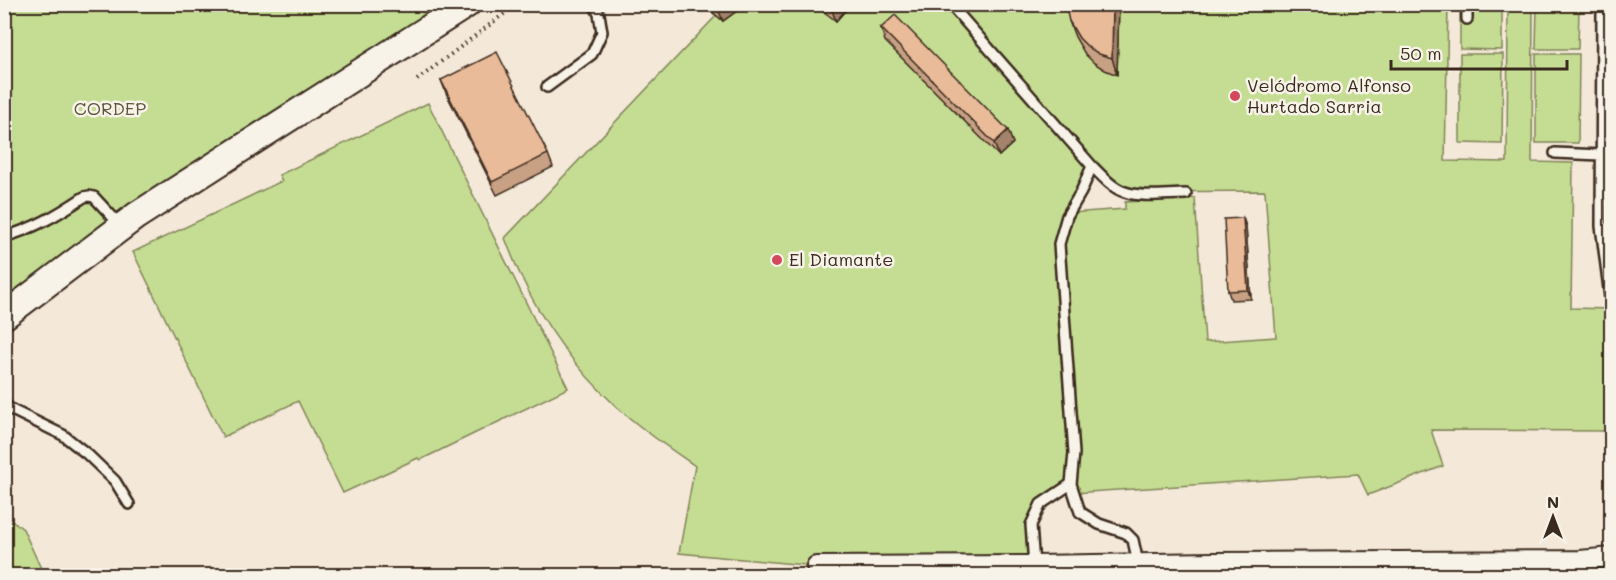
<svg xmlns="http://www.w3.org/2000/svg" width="1616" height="580" font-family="Mali,sans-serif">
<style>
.built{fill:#f1dac5}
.green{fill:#c5dd93;stroke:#808458;stroke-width:1.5;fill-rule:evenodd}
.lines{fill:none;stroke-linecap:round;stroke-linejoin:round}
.lane-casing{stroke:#3b2a1e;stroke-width:14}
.street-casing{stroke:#3b2a1e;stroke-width:22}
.secondary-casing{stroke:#3b2a1e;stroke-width:30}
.path{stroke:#3b2a1e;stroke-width:4;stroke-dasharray:1.5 4.5;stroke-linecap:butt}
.lane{stroke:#f7f3e8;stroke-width:9}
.street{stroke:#f7f3e8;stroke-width:18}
.secondary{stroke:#f7f3e8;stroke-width:26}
.wall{fill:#c8a184;stroke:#3b2a1e;stroke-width:1.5}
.shaded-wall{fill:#a3836b;stroke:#3b2a1e;stroke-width:1.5}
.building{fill:#e9bb99;stroke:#3b2a1e;stroke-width:1.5}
.poi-dot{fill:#d1495b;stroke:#f7f3e8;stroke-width:2}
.labels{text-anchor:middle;stroke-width:5;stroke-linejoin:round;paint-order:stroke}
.poi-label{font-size:18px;fill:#3b2a1e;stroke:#f7f3e8;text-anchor:start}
.park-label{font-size:18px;fill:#5e573b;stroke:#f7f3e8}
</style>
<rect width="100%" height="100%" fill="#f4e8d8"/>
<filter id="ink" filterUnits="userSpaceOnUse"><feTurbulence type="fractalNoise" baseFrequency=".0167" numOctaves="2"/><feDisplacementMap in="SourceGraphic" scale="12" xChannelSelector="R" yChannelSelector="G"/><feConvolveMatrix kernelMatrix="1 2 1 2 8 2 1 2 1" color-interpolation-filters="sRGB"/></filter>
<g filter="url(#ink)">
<path class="built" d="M412,5H467L438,23Z"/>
<path class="green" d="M412,4L438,23L5,316V5Z
M1611,4V232L1601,226L1602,5Z
M703,5H1448L1445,161L1507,162L1508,5H1533L1532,162L1573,163L1571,308L1611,309V431L1431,430L1443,466L1368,495L1358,474L1073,493V479L1041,504L1032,525L1034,565L816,566L679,553L695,466C669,448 642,430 618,408C578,371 544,326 521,276C515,264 510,251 505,238L716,16ZM1092,166L1127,192L1265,191L1276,337L1205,342L1195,198L1125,202V209L1070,213Z
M1460,5H1502V50L1460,49Z
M1537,5H1579L1578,49H1536Z
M1460,54H1503L1502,144L1460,143Z
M1536,54H1579L1578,143H1536Z
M428,103L568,388L420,460L418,458L343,493L298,401L223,437L133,252L282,181L279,175Z
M5,515L23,529L44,575H5Z"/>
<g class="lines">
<g class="lane-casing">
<path id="lane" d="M950,4L1092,166C1101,175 1112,188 1125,192C1143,198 1167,194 1186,194
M1467,4V19
M1602,4L1601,226L1612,232
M547,87L592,54L602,32L599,14L594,4
M1555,153L1601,155
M1601,226L1610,297
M4,237C35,228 57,215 84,197L89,196L94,197L120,225
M4,404L12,410L63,435L87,454L115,481L129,504
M1071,484L1080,512L1099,524L1126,533L1133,540L1138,563
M1034,565L1031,525L1041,504L1071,484L1074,453L1059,244L1067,216L1081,192L1092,166"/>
</g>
<g class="street-casing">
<path id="street" d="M816,566L1034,565L1213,562L1580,560L1612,557"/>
</g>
<g class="secondary-casing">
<path id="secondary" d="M4,316L136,216L467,4"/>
</g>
<path class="path" d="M417,80L517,4"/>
<use href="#lane" class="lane"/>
<use href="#street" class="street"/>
<use href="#secondary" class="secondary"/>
</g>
<path class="wall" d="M703,4H749L741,8L723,21Z
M811,4H851L836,21L827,14Z
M1119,4L1117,75L1105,70L1094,63L1085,54L1075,37L1069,21Z
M881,28L1013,143L999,156L885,41Z
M441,80L548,154L553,167L497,195L446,93Z
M1243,218L1246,227L1251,299L1231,300L1228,291Z"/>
<path class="shaded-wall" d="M723,4H740L741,8L723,21L718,9Z
M834,4H851L836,21L831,8Z
M1113,4H1119L1117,75L1112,58Z
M1008,130L1013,143L999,156L994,143Z
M1243,218L1246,227L1251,299L1248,290Z"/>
<path class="building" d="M714,4H723L718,9Z
M827,4H834L831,8Z
M1065,4H1113L1112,58L1099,54L1088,47L1079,38L1069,21Z
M895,15L1008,130L994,143L881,28Z
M497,52L548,154L492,182L441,80Z
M1243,218L1248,290L1228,291L1224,219Z"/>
</g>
<g class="poi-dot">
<circle cx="1235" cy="96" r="6"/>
<circle cx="777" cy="260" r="6"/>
</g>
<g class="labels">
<g class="poi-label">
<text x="1247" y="92">Velódromo Alfonso<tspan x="1247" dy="21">Hurtado Sarria</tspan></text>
<text x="789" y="266">El Diamante</text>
</g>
<g class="park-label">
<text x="110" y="115">CORDEP</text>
</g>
</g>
<rect width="1616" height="580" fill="none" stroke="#f7f3e8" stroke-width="24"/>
<rect x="12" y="12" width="1592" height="556" fill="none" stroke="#3b2a1e" stroke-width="2" filter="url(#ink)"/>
<g transform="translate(1553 517)" stroke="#f7f3e8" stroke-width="4.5" paint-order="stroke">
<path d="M0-4.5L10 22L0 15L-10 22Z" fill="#3b2a1e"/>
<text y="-9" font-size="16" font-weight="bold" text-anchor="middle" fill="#3b2a1e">N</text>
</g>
<path d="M1391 60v9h176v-9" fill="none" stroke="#3b2a1e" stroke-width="3"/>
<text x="1400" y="60" font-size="18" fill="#3b2a1e" stroke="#f7f3e8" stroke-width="4.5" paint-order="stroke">50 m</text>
</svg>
